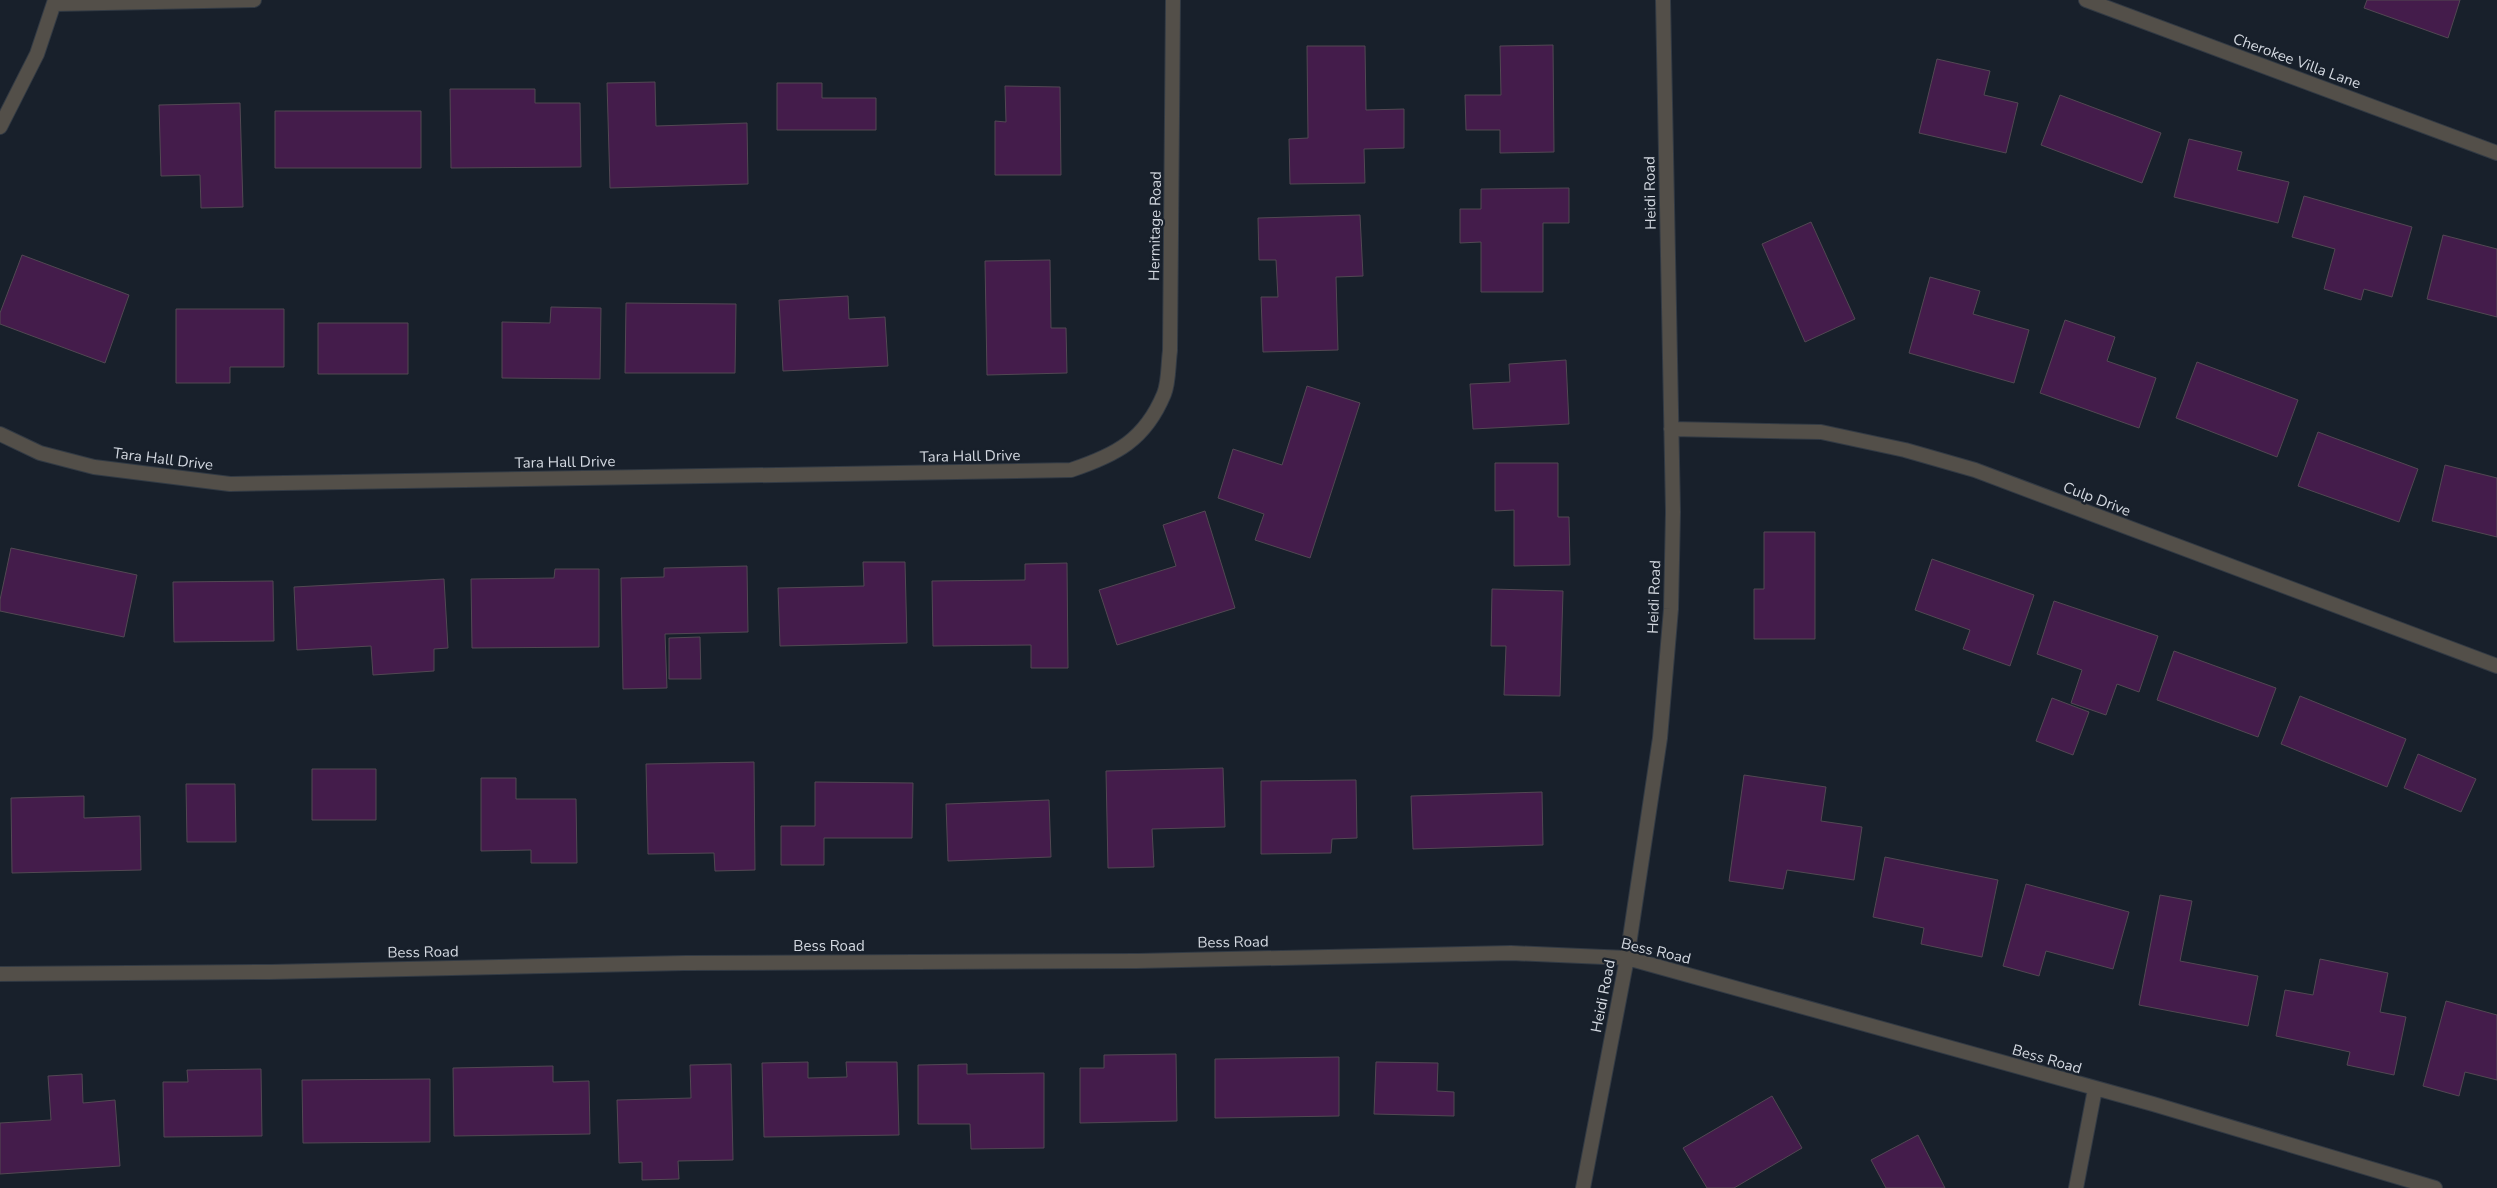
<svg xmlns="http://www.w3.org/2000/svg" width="2497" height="1188" font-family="'Nunito Sans',sans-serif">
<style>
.building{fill:#441c4b;stroke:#524853}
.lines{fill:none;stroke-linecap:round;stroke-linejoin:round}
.minor-casing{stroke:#323a44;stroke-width:16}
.minor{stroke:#534f49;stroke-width:14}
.labels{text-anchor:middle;stroke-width:4.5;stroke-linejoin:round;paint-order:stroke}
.street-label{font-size:15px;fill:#d3d8e0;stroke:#18202b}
</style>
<rect width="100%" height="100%" fill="#18202b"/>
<path class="building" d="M2367,0H2460L2448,38L2364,8Z
M1553,45L1554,152L1500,153V130H1466L1465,95H1501L1500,46Z
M1307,46H1365L1366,110L1404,109V148L1364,149L1365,183L1290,184L1289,139L1308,138Z
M1937,59L1990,71L1984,95L2018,103L2006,153L1919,133Z
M655,82L656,126L747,123L748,184L610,188L607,83Z
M777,83H822V98H876V130H777Z
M1005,86L1060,87L1061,175H995V121L1006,122Z
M450,89H535V103H580L581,167L451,168Z
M2060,95L2161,133L2142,183L2041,145Z
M240,103L243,207L201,208L200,175L161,176L159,105Z
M275,111H421V168H275Z
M2189,139L2242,152L2237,170L2289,182L2278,223L2174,197Z
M1569,188V223H1543V292H1481V242L1460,243V209H1481V189Z
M2304,196L2412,227L2392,297L2364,289L2361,300L2324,289L2335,249L2292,237Z
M1360,215L1363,276L1336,277L1338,350L1263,352L1261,297H1278L1276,260H1259L1258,218Z
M1811,222L1855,319L1805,342L1762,244Z
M2443,235L2497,249V317L2427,299Z
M22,255L129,295L105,363L0,324V313Z
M1050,260L1051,328H1066L1067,373L987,375L985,261Z
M1930,277L1980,291L1973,314L2029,330L2014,383L1909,353Z
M848,296L849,319L885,317L888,366L783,371L779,300Z
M626,303L736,304L735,373H625Z
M551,307L601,308L600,379L502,378V322L550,323Z
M176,309H284V367H230V383H176Z
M2065,320L2115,337L2107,361L2156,378L2139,428L2040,393Z
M318,323H408V374H318Z
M1566,360L1569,424L1473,429L1470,384L1510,382L1509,364Z
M2197,362L2298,400L2277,457L2176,418Z
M1307,386L1360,403L1310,558L1255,540L1264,514L1218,498L1233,449L1282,465Z
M2318,432L2418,469L2399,522L2298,486Z
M1495,463H1558V517H1569L1570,565L1514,566V510L1495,511Z
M2445,465L2497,478V537L2432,521Z
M1205,511L1235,608L1117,645L1099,590L1176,566L1163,525Z
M1764,532H1815V639H1754V589H1764Z
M11,548L137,575L124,637L0,611V600Z
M1932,559L2034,595L2010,666L1963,649L1970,630L1915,610Z
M863,562H905L907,643L780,646L778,588L864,586Z
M1067,563L1068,668H1031V645L933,646L932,581L1025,580V564Z
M747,566L748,632L665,634L667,688L623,689L621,578L664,577V568Z
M555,569H599V647L472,648L471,579L554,578Z
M444,579L448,648L434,649V671L373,675L371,646L297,650L294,587Z
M273,581L274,641L174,642L173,582Z
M1492,589L1563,591L1560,696L1504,695L1506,646H1491Z
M2054,601L2158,636L2139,692L2117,684L2106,715L2071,703L2082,670L2037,654Z
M700,637L701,679H669V638Z
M2174,651L2276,688L2258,737L2157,700Z
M2300,696L2406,739L2387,787L2281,744Z
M2052,698L2089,712L2073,755L2036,741Z
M2418,754L2476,779L2461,812L2404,788Z
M754,762L755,870L715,871L714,853L648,854L646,764Z
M1223,768L1225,827L1152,829L1154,867L1108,868L1106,771Z
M312,769H376V820H312Z
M1744,775L1826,787L1821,821L1862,827L1854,880L1787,870L1783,889L1729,881Z
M481,778H516V799H576L577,863H531V850L481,851Z
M1356,780L1357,838L1332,839L1331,853L1261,854V781Z
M815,782L913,783L912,838H824V865H781V826H815Z
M186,784H235L236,842H187Z
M1542,792L1543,845L1413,849L1411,796Z
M84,796V818L140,816L141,870L12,873L11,798Z
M1049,800L1051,857L948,861L946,804Z
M1885,857L1998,880L1982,957L1921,944L1924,928L1873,917Z
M2026,884L2129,912L2113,969L2046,951L2039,976L2003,966Z
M2160,895L2192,901L2180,961L2258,976L2248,1026L2139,1005Z
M2320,959L2388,973L2380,1012L2406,1017L2394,1075L2347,1065L2350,1052L2276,1036L2285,990L2313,995Z
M2446,1001L2497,1015V1080L2465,1072L2459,1096L2423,1086Z
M1176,1054L1177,1121L1080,1123V1068H1104V1055Z
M1339,1057V1116L1215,1118V1059Z
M808,1062V1078L847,1077L846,1062H897L899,1135L764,1137L762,1063Z
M1376,1062L1438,1063L1437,1091L1454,1092V1116L1374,1114Z
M731,1064L733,1160L678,1161L679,1179L642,1180V1162L619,1163L617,1100L691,1098L690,1065Z
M967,1064V1074L1044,1073V1148L971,1149L970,1124H918V1065Z
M553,1066V1082L589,1081L590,1134L454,1136L453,1068Z
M261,1069L262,1136L164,1137L163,1082H188L187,1070Z
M82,1074L83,1103L115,1100L120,1166L0,1174V1123L51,1120L48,1076Z
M430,1079V1142L303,1143L302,1080Z
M1772,1096L1802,1148L1734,1188H1707L1683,1148Z
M1918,1135L1945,1188H1886L1871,1160Z"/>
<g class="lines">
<g class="minor-casing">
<path id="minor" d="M2086,0L2497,153
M55,4L254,0
M0,127L37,54L55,0
M1671,429L1821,432L1905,450L1975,470L2497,666
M0,434L40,453L94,467L230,484L1071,470C1116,455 1145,440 1164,394C1169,382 1168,365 1170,351L1173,0
M0,974L270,972L685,963L1137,961L1511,953L1627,958L2153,1104L2435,1188
M1583,1188L1627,958L1660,738L1671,609L1673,512L1663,0
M2076,1188L2095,1089"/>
</g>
<use href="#minor" class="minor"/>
</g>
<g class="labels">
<g class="street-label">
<text transform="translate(2297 61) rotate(20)" y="5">Cherokee Villa Lane</text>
<text transform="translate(1650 193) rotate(-91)" y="5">Heidi Road</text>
<text transform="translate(1155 226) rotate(-89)" y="5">Hermitage Road</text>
<text transform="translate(970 456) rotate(-1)" y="5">Tara Hall Drive</text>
<text transform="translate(163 459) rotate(7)" y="5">Tara Hall Drive</text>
<text transform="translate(565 462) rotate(-1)" y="5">Tara Hall Drive</text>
<text transform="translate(2097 499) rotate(21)" y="5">Culp Drive</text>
<text transform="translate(1654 597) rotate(-88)" y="5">Heidi Road</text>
<text transform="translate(1233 942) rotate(-1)" y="5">Bess Road</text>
<text x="829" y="951">Bess Road</text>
<text transform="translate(1656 951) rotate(13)" y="5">Bess Road</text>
<text transform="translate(423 952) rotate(-1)" y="5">Bess Road</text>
<text transform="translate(1603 996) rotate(-79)" y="5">Heidi Road</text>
<text transform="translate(2047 1059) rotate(16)" y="5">Bess Road</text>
</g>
</g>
</svg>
